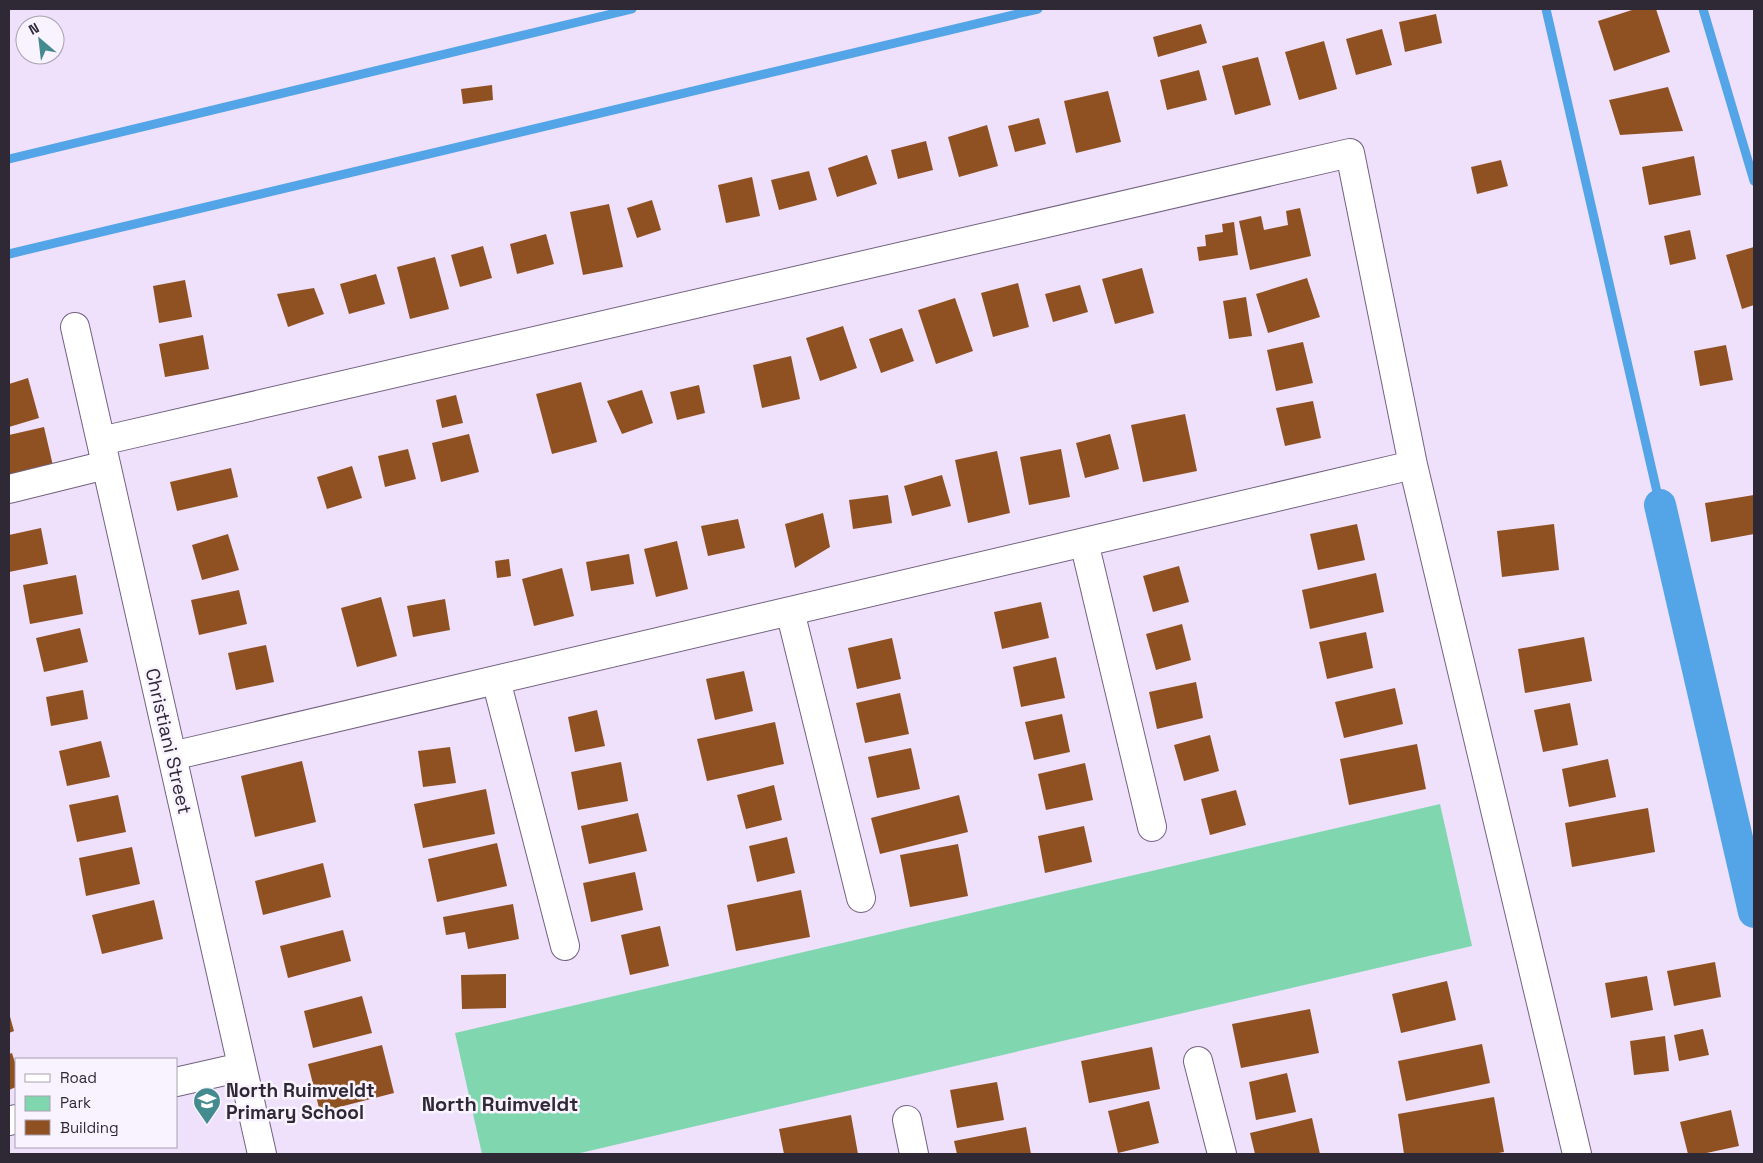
<svg xmlns="http://www.w3.org/2000/svg" width="1763" height="1163" font-family="'Space Grotesk',sans-serif">
<style>
.green{fill:#80d7af}
.lines{fill:none;stroke-linecap:round;stroke-linejoin:round}
.stream{stroke:#54a4e8;stroke-width:9}
.canal{stroke:#54a4e8;stroke-width:32}
.building{fill:#8f5122}
.minor-casing{stroke:#72627f;stroke-width:30}
.minor{stroke:#fff;stroke-width:28}
.labels{text-anchor:middle;stroke-width:5;stroke-linejoin:round;paint-order:stroke}
.street-label{font-size:19px;fill:#2f2935;stroke:#f9f2ff}
.poi-label{font-size:19px;font-weight:bold;fill:#2f2935;stroke:#f9f2ff;text-anchor:start}
.neighbourhood-label{font-size:20px;font-weight:bold;fill:#2f2935;stroke:#f9f2ff}
</style>
<rect width="100%" height="100%" fill="#efe1fb"/>
<path class="green" d="M1440,804L1472,946L576,1154H482L455,1033Z"/>
<g class="lines">
<path class="stream" d="M1546,9L1660,505
M1703,9L1754,181
M9,159L632,9
M9,254L1038,9"/>
<path class="canal" d="M1660,505L1754,912"/>
</g>
<path class="building" d="M1635,9H1656L1670,52L1614,71L1598,21Z
M1436,14L1442,43L1405,52L1399,22Z
M1201,24L1207,43L1158,57L1153,37Z
M1382,29L1392,65L1356,75L1346,39Z
M1324,41L1337,89L1299,100L1285,52Z
M1258,57L1271,105L1235,115L1222,66Z
M1199,70L1207,100L1167,110L1160,80Z
M492,85L493,100L463,104L461,89Z
M1668,87L1683,131L1620,135L1609,100Z
M1108,91L1121,142L1076,153L1064,101Z
M1039,118L1046,144L1015,152L1008,126Z
M987,125L998,166L959,177L948,137Z
M926,141L933,170L898,179L891,150Z
M867,155L877,184L837,197L828,168Z
M1694,156L1701,195L1649,205L1642,167Z
M1501,160L1508,186L1477,194L1471,167Z
M809,171L817,200L779,210L771,180Z
M752,177L760,216L726,223L718,185Z
M652,200L661,230L637,238L627,208Z
M609,204L623,267L583,275L570,212Z
M1300,208L1311,256L1250,270L1239,221L1261,216L1264,230L1288,225L1286,211Z
M1234,222L1238,255L1199,261L1197,247L1206,246L1205,235L1223,232L1222,224Z
M1690,230L1696,259L1670,265L1664,236Z
M546,234L554,264L517,274L510,244Z
M483,246L492,278L460,287L451,255Z
M1754,247V305L1742,309L1726,255Z
M435,257L449,309L410,319L397,267Z
M1142,268L1154,313L1115,324L1102,279Z
M376,274L385,304L349,314L340,284Z
M1307,278L1320,317L1268,333L1256,294Z
M185,280L192,317L159,323L153,286Z
M1018,283L1029,327L993,337L981,293Z
M1080,285L1088,312L1053,322L1045,294Z
M314,288L324,314L288,327L277,294Z
M1246,297L1252,336L1229,339L1223,301Z
M955,298L973,351L936,364L918,310Z
M843,326L857,368L820,381L806,338Z
M902,328L914,361L881,373L869,339Z
M203,335L209,369L165,377L159,344Z
M1303,342L1313,383L1276,391L1267,350Z
M1726,345L1733,380L1700,386L1694,351Z
M791,356L800,399L762,408L753,365Z
M28,378L39,418L9,427V384Z
M581,382L597,442L552,454L536,394Z
M699,385L705,413L677,420L670,392Z
M642,390L653,423L622,434L607,401Z
M456,395L463,423L442,428L436,400Z
M1313,401L1321,438L1285,446L1276,408Z
M1185,414L1197,471L1143,482L1131,425Z
M44,427L54,470L9,481V435Z
M469,434L479,472L441,482L432,443Z
M1110,434L1119,469L1085,478L1076,443Z
M408,449L416,479L385,487L378,456Z
M1061,449L1070,497L1029,505L1020,457Z
M997,451L1010,513L968,523L955,460Z
M352,466L362,498L327,509L317,477Z
M231,468L238,497L177,511L170,482Z
M942,475L951,506L912,516L904,486Z
M888,495L892,523L853,529L849,500Z
M1754,495V534L1711,542L1705,503Z
M823,513L830,547L795,568L785,524Z
M738,519L745,548L708,556L701,526Z
M1357,524L1365,560L1318,570L1310,534Z
M1554,524L1559,570L1502,577L1497,531Z
M41,528L48,564L9,572V535Z
M228,534L239,570L202,580L192,545Z
M677,541L688,589L656,597L644,549Z
M629,554L634,584L591,591L586,562Z
M509,559L511,576L497,578L495,561Z
M1179,566L1189,602L1153,612L1143,576Z
M562,568L574,616L534,626L522,579Z
M1376,573L1384,612L1310,629L1302,590Z
M76,575L83,614L30,624L23,585Z
M239,590L247,624L199,635L191,600Z
M381,597L397,656L357,667L341,608Z
M445,599L450,630L413,637L407,606Z
M1041,602L1049,638L1002,649L994,612Z
M1182,624L1191,660L1156,670L1146,634Z
M80,628L88,662L44,672L36,638Z
M1366,632L1373,668L1327,679L1319,642Z
M1584,637L1592,681L1525,693L1518,649Z
M892,638L901,679L857,689L848,648Z
M266,645L274,682L236,690L228,653Z
M1056,657L1065,698L1021,707L1013,667Z
M744,671L753,711L715,720L706,679Z
M1196,682L1203,718L1157,729L1149,692Z
M1395,688L1403,724L1344,738L1335,702Z
M83,690L88,719L51,726L46,697Z
M900,693L909,734L865,743L856,703Z
M1570,703L1578,745L1543,752L1534,710Z
M597,710L605,746L575,752L568,717Z
M1062,714L1070,752L1034,760L1025,722Z
M775,722L784,764L707,781L697,739Z
M1210,735L1219,771L1184,781L1174,745Z
M101,741L110,777L67,786L59,751Z
M1417,744L1426,789L1349,805L1340,759Z
M450,747L456,783L423,787L418,751Z
M911,748L920,789L877,798L868,757Z
M1608,759L1616,797L1569,807L1562,769Z
M302,761L316,822L255,837L241,776Z
M621,762L628,801L578,810L571,772Z
M1085,763L1093,800L1046,810L1038,774Z
M774,785L782,820L746,829L737,795Z
M486,789L495,834L423,848L414,804Z
M1236,790L1246,825L1210,835L1201,799Z
M118,795L126,832L77,842L69,805Z
M959,795L968,832L880,854L871,818Z
M1648,808L1655,852L1572,867L1565,823Z
M638,813L647,851L589,864L581,826Z
M1084,826L1092,862L1045,873L1038,836Z
M787,837L795,873L757,882L749,846Z
M497,843L507,886L437,902L428,859Z
M958,844L968,896L910,907L900,855Z
M132,847L140,884L86,896L79,858Z
M323,863L331,897L263,915L255,881Z
M635,872L643,910L591,922L583,883Z
M801,890L810,937L736,951L727,905Z
M154,900L163,939L102,954L92,915Z
M513,904L519,939L468,949L465,932L446,935L443,917Z
M660,926L669,966L630,975L621,935Z
M343,930L351,961L288,978L280,946Z
M1715,962L1721,997L1674,1006L1667,971Z
M506,974V1008L462,1009L461,975Z
M1647,976L1653,1010L1611,1018L1605,983Z
M1447,981L1456,1020L1401,1033L1392,994Z
M362,996L372,1033L313,1048L304,1011Z
M1310,1009L1319,1053L1241,1068L1232,1024Z
M9,1013L14,1031L9,1033Z
M1703,1029L1709,1055L1679,1061L1674,1035Z
M1665,1036L1669,1071L1634,1075L1630,1041Z
M1482,1044L1490,1083L1406,1101L1398,1061Z
M382,1045L394,1093L320,1112L308,1064Z
M1152,1047L1160,1089L1089,1103L1081,1061Z
M12,1053L16,1066V1087L9,1090V1054Z
M1287,1073L1296,1112L1256,1120L1249,1082Z
M997,1082L1004,1120L957,1128L950,1090Z
M1494,1097L1504,1152L1493,1154H1404L1398,1114Z
M1149,1101L1159,1143L1118,1153L1108,1111Z
M1731,1110L1739,1146L1702,1154H1688L1680,1122Z
M851,1115L858,1154H784L779,1129Z
M1312,1118L1320,1154H1255L1250,1133Z
M1026,1127L1031,1154H957L954,1141Z"/>
<g class="lines">
<g class="minor-casing">
<path id="minor" d="M75,327L262,1154
M101,441L1350,153L1413,465L1577,1154
M9,489L106,465
M1084,542L1152,827
M790,611L861,898
M496,680L565,946
M172,756L1413,465
M1198,1061L1222,1154
M176,1082L242,1067
M907,1120L914,1154
M9,1121L16,1119"/>
</g>
<use href="#minor" class="minor"/>
</g>
<defs>
<g id="school-pin" transform="scale(1.4375)"><path d="M0 17L-7.5 6A9.5 9.5 0 1 1 7.5 6Z" fill="#448b90" stroke="#f9f2ff"/><path d="M0-5L7-2L0 1L-7-2ZM-4 1L0 2.5L4 1V4Q0 6-4 4Z" fill="#fff"/></g>
</defs>
<g fill-rule="evenodd">
<use href="#school-pin" x="207" y="1101"/>
</g>
<g class="labels">
<g class="street-label">
<text transform="translate(169 741) rotate(77)" y="7">Christiani Street</text>
</g>
<g class="poi-label">
<text x="226" y="1097">North Ruimveldt<tspan x="226" dy="22">Primary School</tspan></text>
</g>
<g class="neighbourhood-label">
<text x="500" y="1111">North Ruimveldt</text>
</g>
</g>
<rect width="1763" height="1163" fill="none" stroke="#2f2935" stroke-width="20"/>
<rect x="15" y="1058" width="162" height="90" fill="#f9f2ff" stroke="#a8a2ae"/>
<rect x="25" y="1074" width="25" height="8" fill="#ffffff" stroke="#a8a2ae"/>
<text x="60" y="1083" font-size="15" fill="#2f2935">Road</text>
<rect x="25" y="1096" width="25" height="15" fill="#80d7af" stroke="#a8a2ae"/>
<text x="60" y="1108" font-size="15" fill="#2f2935">Park</text>
<rect x="25" y="1120" width="25" height="15" fill="#8f5122" stroke="#a8a2ae"/>
<text x="60" y="1133" font-size="15" fill="#2f2935">Building</text>
<g transform="translate(40 40) rotate(332)"><circle r="24" fill="#f9f2ff" stroke="#a8a2ae"/>
<path d="M0-4L9 19L0 12L-9 19Z" fill="#448b90"/>
<text y="-8" font-size="14" font-weight="bold" text-anchor="middle" fill="#2f2935">N</text>
</g>
</svg>
